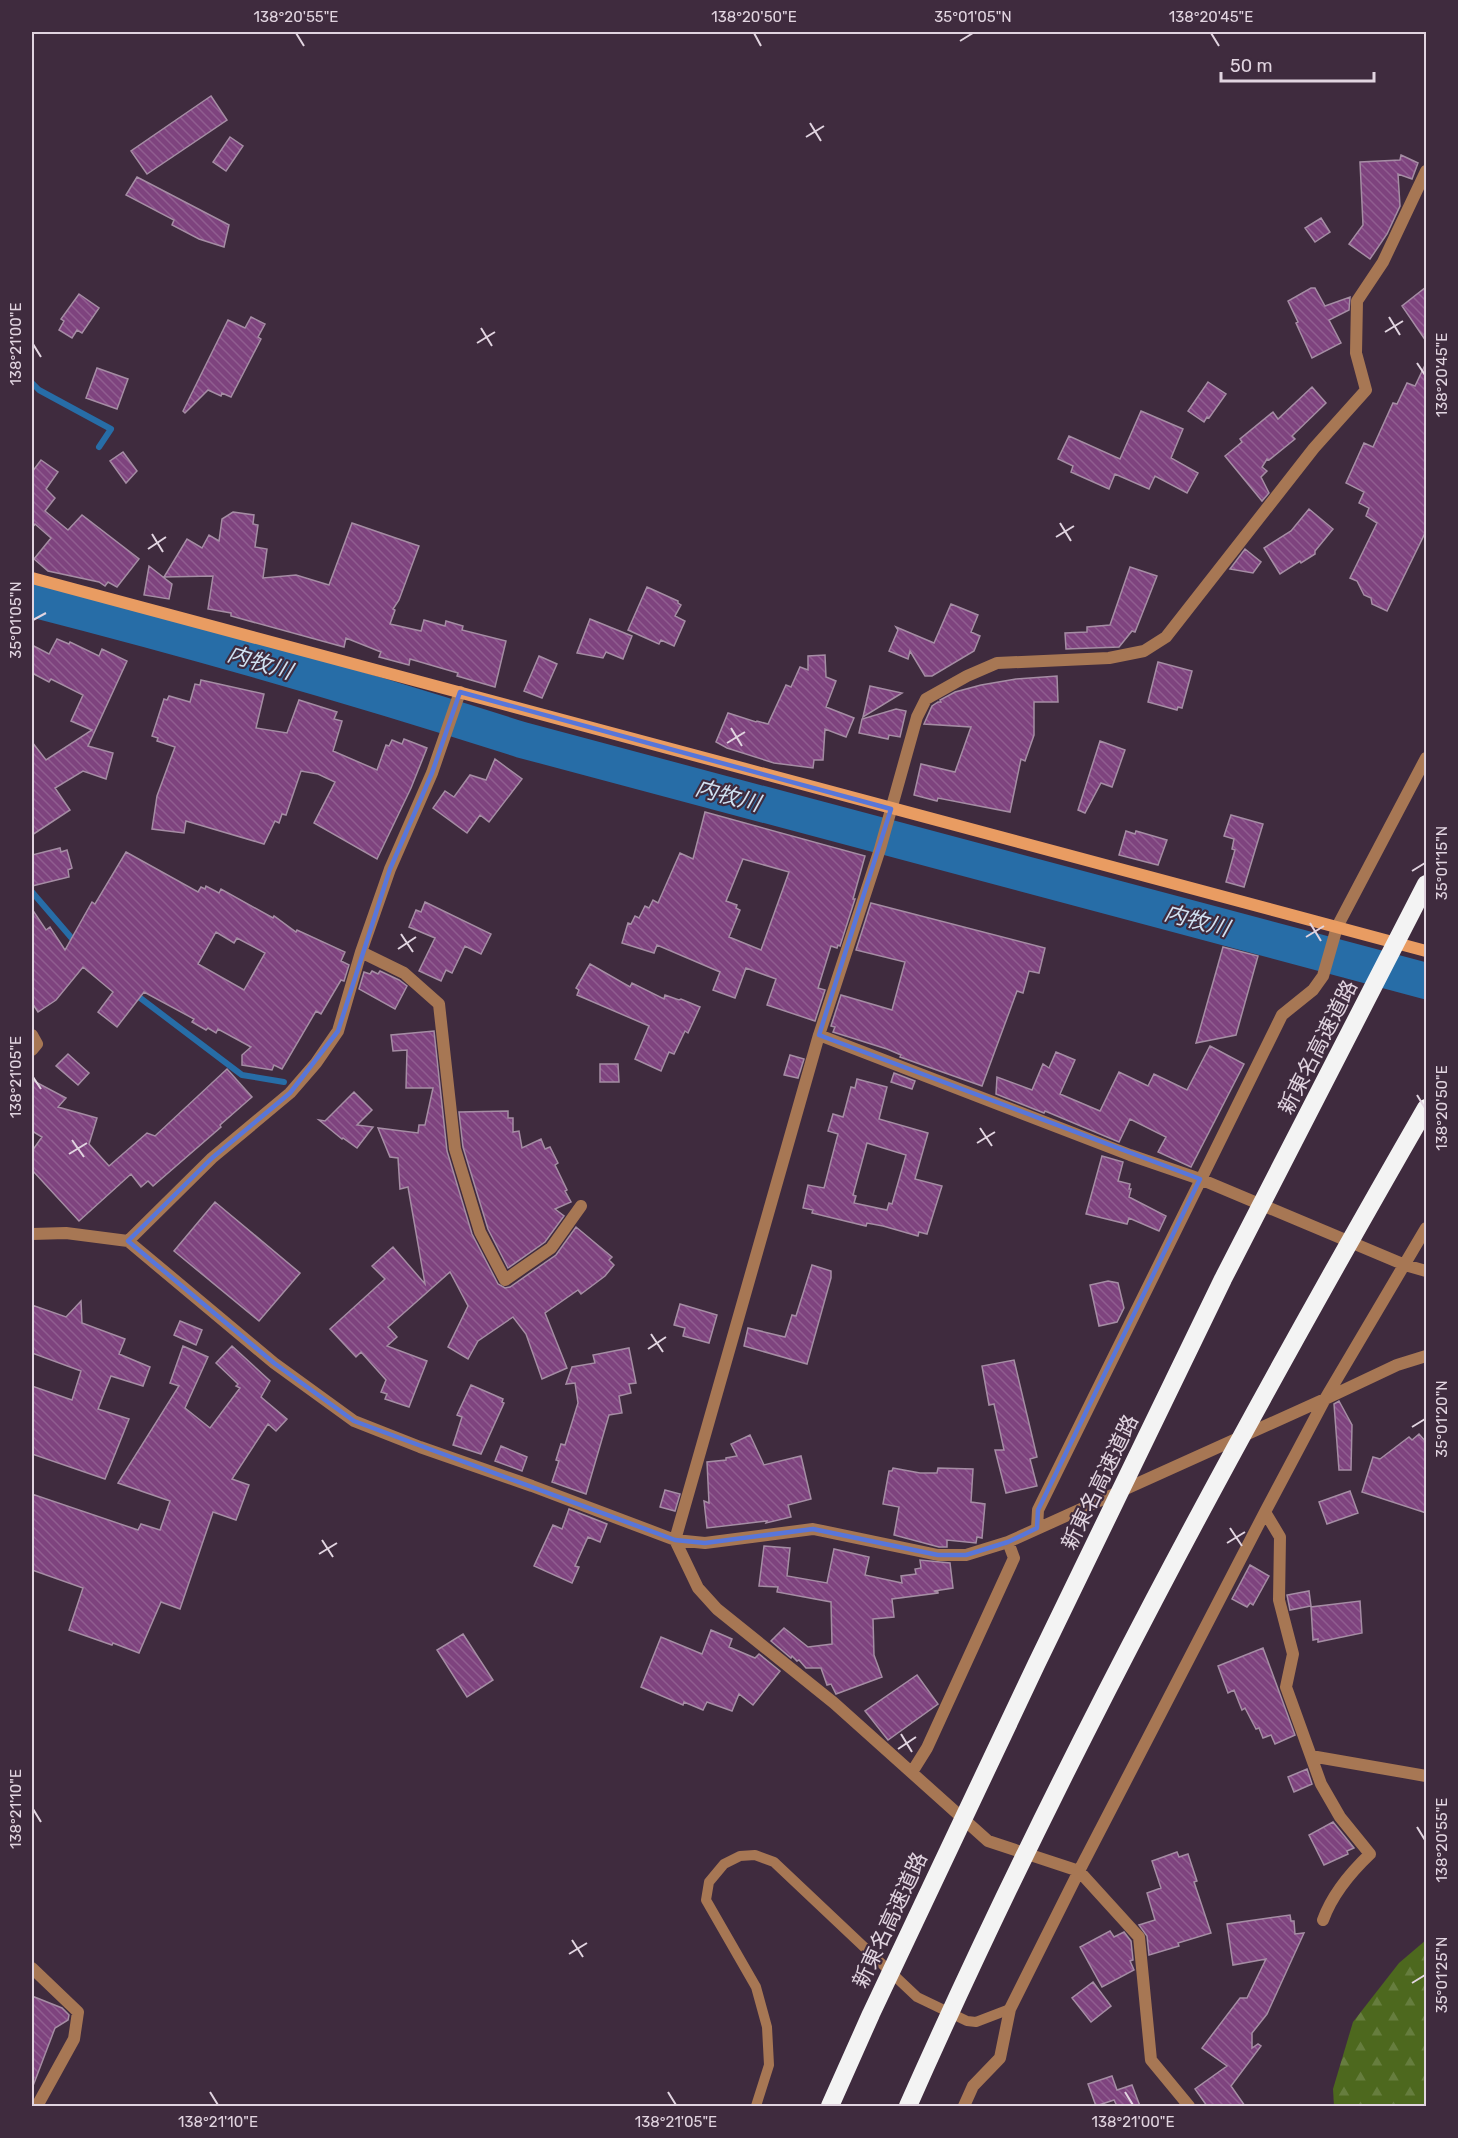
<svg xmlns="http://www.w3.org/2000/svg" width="1458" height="2138" font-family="Rubik,'Noto Sans JP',sans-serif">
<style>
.forest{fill:url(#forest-firs)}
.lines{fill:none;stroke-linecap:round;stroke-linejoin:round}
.stream{stroke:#276da7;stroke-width:6}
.river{stroke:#276da7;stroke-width:36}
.building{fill:url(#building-back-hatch);stroke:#a58da4;stroke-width:1.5;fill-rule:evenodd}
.lane{stroke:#a77754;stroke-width:10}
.street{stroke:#a77754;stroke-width:12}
.secondary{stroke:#e99c62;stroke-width:12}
.highway-bridge{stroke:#f3f3f3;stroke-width:18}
.marked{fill:none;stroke:#5876da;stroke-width:4.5;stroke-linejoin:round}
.ticks{fill:none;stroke:#e1d4e0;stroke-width:2}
.labels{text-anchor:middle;stroke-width:4.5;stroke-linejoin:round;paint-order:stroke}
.street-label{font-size:21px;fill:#e1d4e0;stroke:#3f2b3e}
.water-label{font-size:22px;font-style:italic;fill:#d1e2f2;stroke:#3f2b3e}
.neatline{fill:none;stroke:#e1d4e0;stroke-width:2}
.ticks-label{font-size:15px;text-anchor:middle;fill:#e1d4e0}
</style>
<defs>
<pattern id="forest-firs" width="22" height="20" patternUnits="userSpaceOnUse" patternTransform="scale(1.5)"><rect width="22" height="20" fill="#4d681e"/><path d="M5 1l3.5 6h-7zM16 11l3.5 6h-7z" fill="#667d3e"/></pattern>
<pattern id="building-back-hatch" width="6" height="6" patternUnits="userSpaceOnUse" patternTransform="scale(1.5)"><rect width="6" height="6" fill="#7e437e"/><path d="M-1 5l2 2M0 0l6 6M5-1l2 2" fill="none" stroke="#905d90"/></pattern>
</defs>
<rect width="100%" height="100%" fill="#3f2b3e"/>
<path class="forest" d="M1426,1940V2106H1334L1333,2089L1353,2022L1399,1963Z"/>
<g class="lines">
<path class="stream" d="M32,383L39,390L111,429L99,447
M32,892L75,942
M135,994L242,1075L284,1082"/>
<path class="river" d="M32,599C196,641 360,688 522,740L1426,981"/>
</g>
<path class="building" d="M211,96L227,120L147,174L131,151Z
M230,137L243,146L226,171L213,162Z
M1401,155L1418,163L1412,179L1398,174L1400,206L1387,234L1370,259L1349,244L1363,225L1360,162L1400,160Z
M137,177L229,225L224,247L199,239L172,225L174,220L126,195Z
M1321,218L1330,232L1315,242L1305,228Z
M1426,287V341L1402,306Z
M1311,288H1315L1325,306L1350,297L1349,310L1329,320L1341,343L1312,358L1296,323L1298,322L1288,301Z
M79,294L99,308L82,333L77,330L72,338L59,330L64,321L61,319Z
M251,317L265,324L258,337L261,339L231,397L222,393L221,396L208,390L185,413L183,411L228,320L245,328Z
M1426,363V531L1387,611L1372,604L1371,598L1364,595L1357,581L1350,578L1377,523L1366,516L1369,508L1359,503L1364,492L1346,483L1364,443L1373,447L1393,403L1397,404L1407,383L1415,386Z
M97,368L128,379L117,409L86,398Z
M1208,382L1226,394L1209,418L1207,417L1204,422L1188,411Z
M1312,387L1326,403L1292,436L1295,439L1269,460L1267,459L1262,467L1267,471L1261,477L1269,493L1262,501L1225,456L1242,442L1240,439L1273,412L1278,419Z
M1141,411L1183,429L1171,458L1198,473L1187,493L1155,476L1149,489L1115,474L1109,489L1071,472L1073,466L1058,459L1069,436L1120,459Z
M123,452L137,471L126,483L110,461Z
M41,460L58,472L46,489L55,498L45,511L68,530L82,515L139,559L117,587L108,582L105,586L99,582L48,571L34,559L51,538L35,524L32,528V472Z
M1309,509L1333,529L1315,551V554L1301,563L1300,561L1280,574L1264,548L1291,531Z
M233,512L254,515L253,524L258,525L255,547L267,549L263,578L296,575L329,585L352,523L419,546L399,600L393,609L395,610L390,624L421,631L424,620L445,626L446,621L463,626L462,630L506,641L495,687L457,676L458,673L410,659L409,665L379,657L381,652L346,638L344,647L231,616V613L208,609L213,576L164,577L187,539L202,548L209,535L219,541L222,519Z
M1245,549L1261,562L1253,573L1230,569Z
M149,566L172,584L169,599L144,595Z
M1130,567L1157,576L1135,632L1132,631L1119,647L1066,649L1065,633L1087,632V627L1110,625Z
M647,587L678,601V603L681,605L675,616L685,621L674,646L661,640L659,644L628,630Z
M951,604L978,615L971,632L980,636L974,651L932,676H925L910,651L908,659L889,651L898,630L896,627L934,643Z
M590,619L632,636L623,659L606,652L603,658L577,653Z
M57,639L69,644L70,642L99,656L102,649L127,661L88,746L113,753L106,779L83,771L55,788L70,810L32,835V742L46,760L92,730L71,721L83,695L51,679L49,682L32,673V645L49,654Z
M825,655L826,677L836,681L826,707L854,718L846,737L825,729L823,760H814L813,768L774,763L727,748L716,742L728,713L756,722L757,721L768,724L786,685L791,687L800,667L808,670V656Z
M539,656L557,664L542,698L524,691Z
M1158,662L1192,671L1182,708L1178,707L1177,710L1148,702Z
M1057,676L1058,702H1034V735L1025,761L1021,759L1010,812L938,798L937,801L914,795L921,764L955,772L971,727L924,724L932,706L938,702H941L940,700L955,692L981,685L1016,679Z
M201,680L264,694L256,728L287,733L299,700L337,712L334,719L342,721L333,751L377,770L386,745L389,746L392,740L402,744L404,739L427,748L411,788L377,859L314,823L335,782L318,774L301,771L286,815L282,814L279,823L275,821L264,844L186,821L184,833L152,829L157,796L175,747L157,741L158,738L152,736L164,699L167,700L169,696L190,702L195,684L200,685Z
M870,686L902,693L863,717Z
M896,709L906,711L900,737L889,735L888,739L859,733L862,719Z
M1100,741L1125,750L1112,787L1101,783L1085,813L1078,810Z
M495,759L522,779L489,822L480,815L467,833L433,808L445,791L454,797L470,775L486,780Z
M705,812L865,856L853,899H855L840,946L838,945L837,948L831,946L818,988L825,990L815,1021L767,1005L776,979L746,968L735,998L713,990L720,972L657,945L654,953L622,943L628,923L631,924L635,916L639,918L645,906L649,908L653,900L658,903L680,853L693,859ZM743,859L789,872L761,950L729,937L740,910L736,908L737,905L726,901Z
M1231,815L1263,824L1244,887L1226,882L1235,850L1232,849L1234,839L1224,836Z
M1126,831L1135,834L1136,831L1167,840L1158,865L1119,855Z
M60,848L61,852L67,850L72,868L68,870L69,877L32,886V855Z
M126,852L198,892L201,887L205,889L206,886L219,893L221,889L273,918L274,916L296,932L297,930L345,952L341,961L349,965L344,981L341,980L321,1014L316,1011L282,1069L274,1065L272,1070L242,1065V1055L251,1047L218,1029L216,1033L208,1028L206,1030L192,1022L194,1019L144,992L117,1027L98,1012L113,992L83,967L56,1000L38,1012L32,1003V909L46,930L50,927L65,950L92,902L95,904ZM216,932L234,943L237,938L265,953L244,990L198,964Z
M425,902L491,934L481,954L465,946L452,973L446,970L441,981L419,971L435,938L409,927L416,910L421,912Z
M871,903L1045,948L1039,973L1029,971L1023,993L1017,991L982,1086L900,1057L901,1055L887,1049L833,1032L835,1027L831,1026L841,995L892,1010L905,962L856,950Z
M1223,947L1258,956L1236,1035L1196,1043Z
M590,964L630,987L632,983L664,999L665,995L679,1000L681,999L700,1007L688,1033L685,1031L674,1054L669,1052L661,1071L635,1059L649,1026L577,995L579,990L576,988Z
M372,971L378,974L380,971L399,980L407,986L395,1009L359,989L364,972L370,974Z
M434,1031L447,1151L472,1234L498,1284L505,1288L510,1287L556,1255L576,1227L612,1257L609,1260L614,1265L605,1276L581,1294L578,1290L545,1313L567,1368L542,1379L526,1334L513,1317L478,1341L468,1359L448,1347L468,1306L450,1272L388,1327L397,1337L387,1346L427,1361L409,1407L385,1399L387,1394L381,1392L386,1380L361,1352L356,1357L330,1329L385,1279L372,1266L393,1247L425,1284L408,1187L400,1189L398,1158L390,1157L378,1128L418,1133L419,1125H425L433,1088H406L407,1050L393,1051L391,1035Z
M1210,1046L1244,1064L1191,1167L1158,1152L1166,1137L1130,1119L1119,1142L1045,1111L1044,1113L996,1094L997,1077L1032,1090L1043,1064L1049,1068L1056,1052L1075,1060L1060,1094L1100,1111L1119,1072L1148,1086L1154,1074L1187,1090Z
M68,1054L89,1073L78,1085L56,1066Z
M790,1055L804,1059L798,1078L784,1075Z
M600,1064H618L619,1082H600Z
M227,1069L252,1097L220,1125L221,1127L153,1186L148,1181L141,1187L131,1174L79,1221L32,1170V1151L42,1137L32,1131V1080L66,1098L58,1107L97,1118L89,1144L109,1166L147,1133L155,1136Z
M894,1073L915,1081L912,1089L891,1082Z
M857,1079L887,1087L879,1119L928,1133L915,1179L942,1186L927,1234L919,1232L918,1236L883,1226L867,1223L866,1226L812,1213L813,1210L803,1208L808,1185L824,1188L838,1134L828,1131L833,1114L843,1117L851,1087L855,1088ZM867,1143L906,1155L892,1204L889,1203L887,1210L854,1203L856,1196L853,1195Z
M354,1092L372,1110L357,1125L373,1127L357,1148L343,1138L342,1139L319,1120L325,1121Z
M508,1111V1118H513V1132L519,1131L522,1148L541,1139L545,1149L550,1147L558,1163L555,1165L567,1190L565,1191L571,1202L555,1209L564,1216L545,1242L508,1268L488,1229L463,1147L459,1112Z
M1102,1156L1123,1162L1118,1181L1130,1184L1129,1189H1131L1129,1197L1166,1216L1159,1231L1129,1218L1127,1224L1086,1214Z
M215,1202L300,1273L259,1321L174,1251Z
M812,1265L831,1271V1278L807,1364L744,1346L748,1328L785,1337L792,1315L796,1316Z
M1108,1281L1118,1283L1124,1308L1117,1322L1099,1326L1090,1285Z
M81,1301L82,1323L125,1339L119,1354L150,1367L143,1386L111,1376L98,1409L129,1419L105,1479L32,1454V1386L72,1400L81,1371L32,1353V1305L66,1317Z
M680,1304L717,1315L709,1343L683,1336L685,1328L674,1325Z
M180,1321L202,1330L196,1345L174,1335Z
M183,1346L208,1357L185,1408L210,1428L240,1388L236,1386L238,1384L216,1363L232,1346L270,1381L261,1397L287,1419L276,1431L268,1424L232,1479L249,1485L236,1520L213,1512L180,1609L161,1602L139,1653L113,1643L112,1645L69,1630L83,1588L32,1570V1494L138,1530L141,1524L160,1530L170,1501L118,1483L179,1386L170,1383Z
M629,1348L636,1383L629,1384L631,1393L619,1396L622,1413L609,1415L586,1494L552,1482L559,1461L556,1460L561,1444L565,1445L578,1403L575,1383L566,1384L572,1367L595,1363L593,1355Z
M1014,1360L1037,1457L1030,1459L1037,1486L1006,1493L995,1450H1004L994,1404L989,1405L982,1366Z
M471,1385L503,1399L502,1402L504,1403L481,1454L453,1445L462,1417L457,1415Z
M1339,1401L1352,1425L1351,1470H1339L1334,1404Z
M1419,1434L1426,1442V1513L1362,1492L1373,1457L1380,1459L1409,1437L1412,1440Z
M750,1435L764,1465L801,1456L811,1499L788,1505L791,1517L766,1523L767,1521L707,1528L704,1501L709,1503L707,1462L726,1460V1458L737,1456L731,1444Z
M501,1446L527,1457L522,1471L495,1461Z
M893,1468L920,1473H937L938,1468L973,1469L971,1502L985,1504L982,1538L977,1537L976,1543L947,1540V1547H939L894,1535L899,1507L883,1504L889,1471H892Z
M665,1490L680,1494L675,1511L660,1507Z
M1350,1491L1358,1513L1327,1524L1319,1502Z
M569,1509L607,1524L600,1542L588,1537L575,1566L579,1567L572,1583L534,1566L553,1525L562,1529Z
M764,1546L790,1548L787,1576L827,1583L834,1549L869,1557L865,1575L902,1583L901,1576L916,1574L915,1569L921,1568L920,1560L950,1563L953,1588L934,1591L938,1592V1593L892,1599L894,1617L873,1619L874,1655L882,1677L836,1694L831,1684L827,1685L821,1668H806L799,1660L797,1661L792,1656L791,1658L771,1641L784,1628L808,1647L832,1644L831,1602L777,1592L778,1587L759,1586Z
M1250,1565L1269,1576L1253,1605L1250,1603L1247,1607L1232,1599Z
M1309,1591L1311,1606L1290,1610L1287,1595Z
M1360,1601L1362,1633L1318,1642V1639L1313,1640L1311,1607Z
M711,1630L732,1639L729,1647L755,1658L759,1654L780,1671L753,1705L739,1694L732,1711L707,1702L703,1710L684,1702L683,1705L641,1687L661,1637L702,1654Z
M463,1634L493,1680L467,1697L437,1650Z
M1263,1648L1295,1735L1275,1744L1271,1735L1263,1738L1259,1728L1256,1729L1245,1708L1242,1710L1234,1690L1228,1693L1218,1666Z
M917,1675L938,1704L888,1740L865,1711Z
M1307,1769L1312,1784L1294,1792L1288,1777Z
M1333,1822L1354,1848L1347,1851L1348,1854L1324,1865L1309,1835Z
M1177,1852L1179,1857L1188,1854L1197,1881L1194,1882L1211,1933L1178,1943L1179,1946L1149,1955L1147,1936L1139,1925L1155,1920L1147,1893L1161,1888L1152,1861Z
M1290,1915L1291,1921H1294L1295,1934L1304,1933L1267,2014L1252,2033V2048L1258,2044L1261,2046L1231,2086L1245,2106H1207L1195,2089L1227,2066L1202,2048L1240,1998H1247L1266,1959L1233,1965L1227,1924Z
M1110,1931L1114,1937L1124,1932L1131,1941L1133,1960L1130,1961L1134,1970L1102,1987L1080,1947Z
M1093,1982L1111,2006L1091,2022L1072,1998Z
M32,1996L62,2008L69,2015L68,2020L55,2028L33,2086L32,2085Z
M1112,2076L1117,2090L1132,2085L1140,2106H1117L1114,2100L1096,2106L1088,2084Z"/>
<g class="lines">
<path class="lane" d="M756,2106L769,2065L767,2027L756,1987L706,1900L709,1882L724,1864L740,1856L755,1855L774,1862L917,1997L967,2021L976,2022L1010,2009"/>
<path class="street" d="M361,952L404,973L439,1004L455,1149L480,1232L505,1280L551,1248L581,1206
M32,1035L37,1044L32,1050
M819,1035L1130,1155L1200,1179L1405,1265L1426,1271
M32,1234L66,1233L128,1241L274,1363L354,1421L420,1447L532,1486L675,1540L705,1543L813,1529L938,1555H966L1008,1542L1325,1399L1397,1365L1426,1356
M128,1241L212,1158L290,1093L316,1063L338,1031L361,952L390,869L432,773L460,692
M1265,1512L1280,1537L1279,1600L1293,1654L1286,1687L1321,1784L1340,1817L1370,1854C1350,1873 1332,1895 1323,1920
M1037,1528L1038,1510L1282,1015L1313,990L1323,976L1337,927L1426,758
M1311,1756L1426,1776
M912,1772L927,1748L1014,1558L1008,1542
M32,1968L78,2012L74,2039L37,2106
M964,2106L973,2086L1000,2058L1010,2009L1079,1871L1265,1512L1325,1399L1426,1228
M1189,2106L1151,2060L1139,1937L1079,1871L988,1841L834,1703L717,1609L698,1588L675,1540L819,1035L880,849L917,717L926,699L967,676L997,663L1109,658L1144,651L1166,637L1314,448L1366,390L1356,353L1357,301L1383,262L1426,171"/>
<path class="secondary" d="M32,578L1426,951"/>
<path class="highway-bridge" d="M830,2106L871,2014L1036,1665L1223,1279L1426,884
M908,2106C1060,1763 1239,1433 1426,1108"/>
</g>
<path class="marked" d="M460,692L891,809L819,1035L1200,1179L1038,1510L1037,1528L1008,1542L966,1555H938L813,1529L705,1543L675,1540L354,1421L274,1363L128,1241L212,1158L290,1093L338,1031L390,869L432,773Z"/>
<path class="ticks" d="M296,33L304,46M754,33L761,46M1211,33L1219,46M960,41L973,33M810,123L821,141M806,137L824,126M1389,317L1400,335M481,328L492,346M1385,332L1403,321M477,343L495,332M33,344L41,357M1417,363L1425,375M1060,523L1071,541M152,534L163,552M1056,537L1074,526M148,549L166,537M33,620L46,613M731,728L742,746M727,743L745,732M1412,871L1425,863M1310,923L1321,941M401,934L413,952M1306,937L1324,926M398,949L416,937M33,1077L41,1089M1417,1095L1425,1108M980,1128L992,1146M72,1140L84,1157M977,1143L995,1132M69,1154L87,1143M651,1334L663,1352M648,1349L666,1337M1412,1427L1425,1419M1230,1528L1242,1546M322,1540L333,1557M1227,1543L1245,1532M319,1554L337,1543M901,1734L912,1752M898,1749L916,1737M33,1809L41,1822M1417,1827L1425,1840M572,1940L583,1957M569,1954L587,1943M1412,1983L1425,1975M210,2092L218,2105M668,2092L676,2105M1125,2092L1133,2105"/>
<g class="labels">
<g class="street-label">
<text transform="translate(1318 1047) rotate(-63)" y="7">新東名高速道路</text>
<text transform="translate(1100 1482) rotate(-64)" y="7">新東名高速道路</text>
<text transform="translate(890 1920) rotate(-65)" y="7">新東名高速道路</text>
</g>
<g class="water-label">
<text transform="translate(260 662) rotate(17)" y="8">内牧川</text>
<text transform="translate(728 795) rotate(15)" y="8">内牧川</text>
<text transform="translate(1197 920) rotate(15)" y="8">内牧川</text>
</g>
</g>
<rect width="1458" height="2138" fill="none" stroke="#3f2b3e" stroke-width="66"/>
<path d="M1221 72v9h153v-9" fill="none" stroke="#e1d4e0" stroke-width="3"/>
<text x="1230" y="72" font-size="18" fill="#e1d4e0" stroke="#3f2b3e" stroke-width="4.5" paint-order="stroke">50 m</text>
<rect x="33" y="33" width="1392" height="2072" class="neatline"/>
<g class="ticks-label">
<text x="296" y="22">138°20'55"E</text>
<text x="754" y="22">138°20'50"E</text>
<text x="973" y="22">35°01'05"N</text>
<text x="1211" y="22">138°20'45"E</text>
<text transform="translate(16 344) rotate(-90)" y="5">138°21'00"E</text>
<text transform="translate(1442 375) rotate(-90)" y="5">138°20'45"E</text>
<text transform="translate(16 620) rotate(-90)" y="5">35°01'05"N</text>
<text transform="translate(1442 863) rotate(-90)" y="5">35°01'15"N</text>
<text transform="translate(16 1077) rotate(-90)" y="5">138°21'05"E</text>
<text transform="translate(1442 1108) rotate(-90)" y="5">138°20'50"E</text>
<text transform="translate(1442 1419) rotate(-90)" y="5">35°01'20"N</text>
<text transform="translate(16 1809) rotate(-90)" y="5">138°21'10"E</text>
<text transform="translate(1442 1840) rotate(-90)" y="5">138°20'55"E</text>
<text transform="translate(1442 1975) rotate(-90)" y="5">35°01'25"N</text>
<text x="218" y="2127">138°21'10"E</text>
<text x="676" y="2127">138°21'05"E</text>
<text x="1133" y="2127">138°21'00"E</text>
</g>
</svg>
